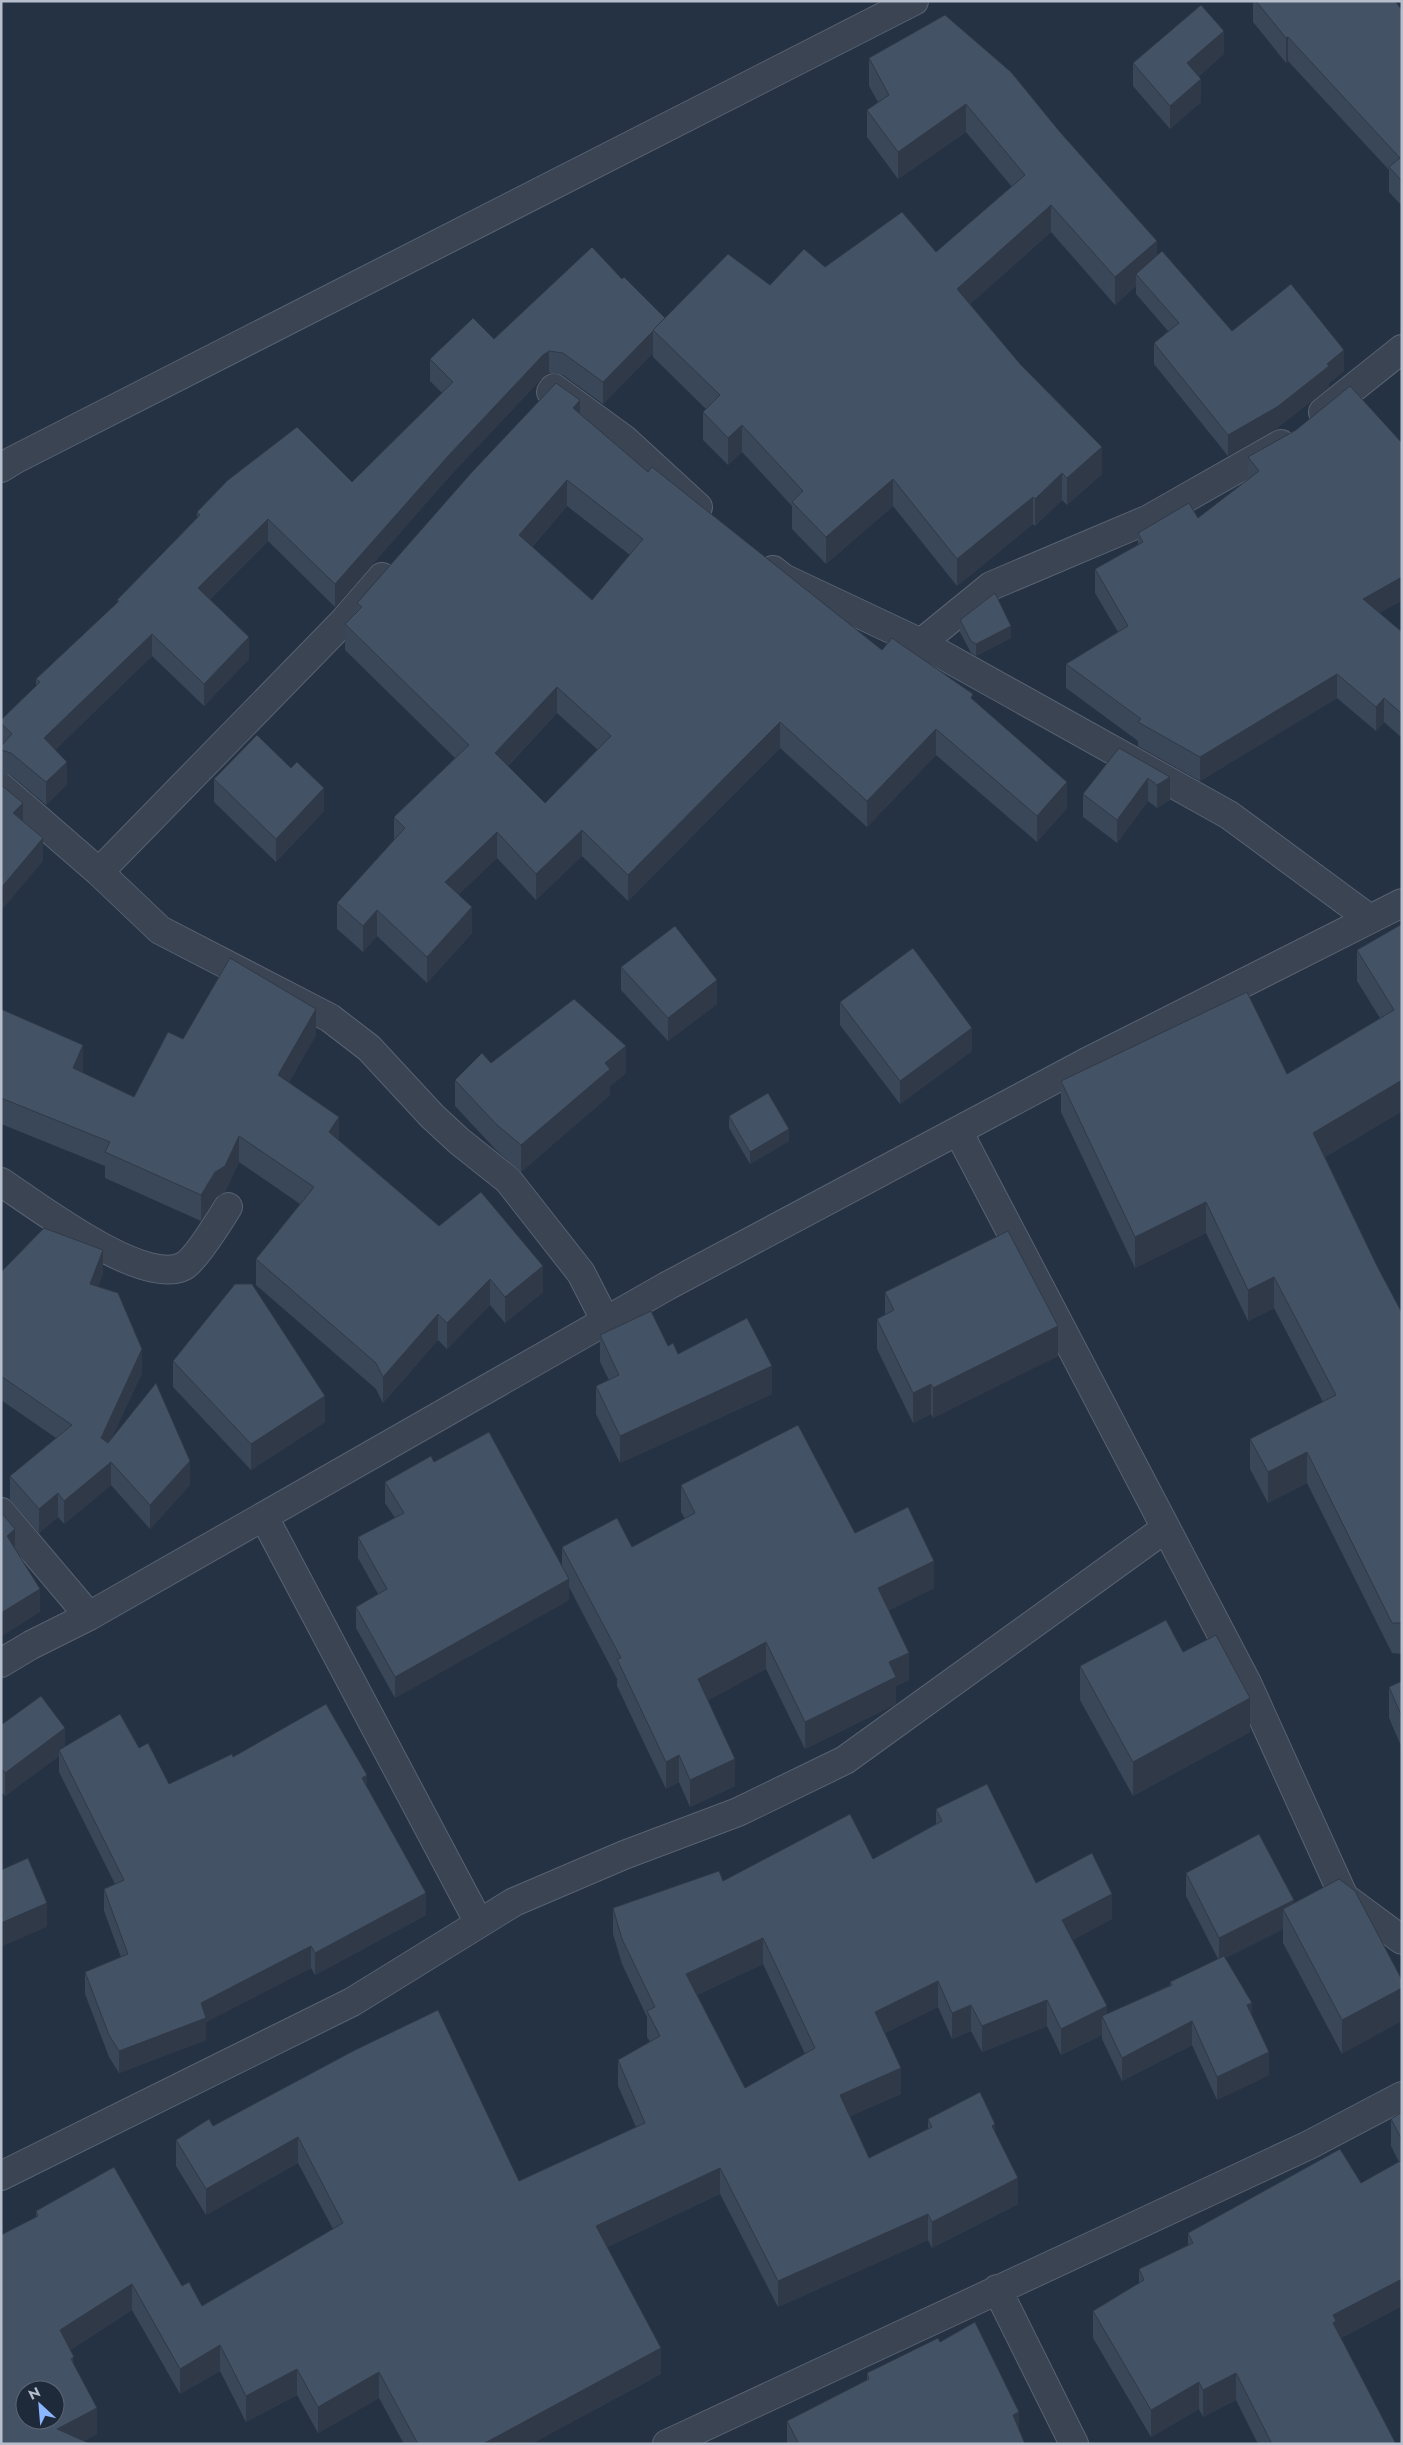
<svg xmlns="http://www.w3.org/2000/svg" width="1403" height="2445" font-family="Jost,sans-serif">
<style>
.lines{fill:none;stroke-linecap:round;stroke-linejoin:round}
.street-casing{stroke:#586271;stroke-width:30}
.street{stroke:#3a4453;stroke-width:28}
.wall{fill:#3a4758;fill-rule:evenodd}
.shaded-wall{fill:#303947}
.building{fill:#445266;stroke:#303947;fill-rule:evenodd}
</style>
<rect width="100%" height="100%" fill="#253244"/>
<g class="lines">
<g class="street-casing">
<path id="street" d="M551,392L554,388L624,439L698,507
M1323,412L1402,349
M1,468L14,460L914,1
M773,570L783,578L921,643L1229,815L1370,919
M921,643L991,586L1149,519L1281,444
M1,787L99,872L160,930L330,1018L369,1048L432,1116L459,1141L508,1180L581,1273L605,1320
M99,872L342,623L382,577
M958,1131L1247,1683L1344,1897L1402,1940
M1,1182C36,1205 144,1288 184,1266C196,1259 220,1220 228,1207
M1,1512L89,1616
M264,1517L479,1923
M1,1663L31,1645L89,1616L667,1286L1085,1063L1402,903
M1,2176L352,2002L514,1902L624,1855L738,1812L845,1760L1166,1528
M997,2289L1074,2444
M667,2444L1309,2145L1402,2096"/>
</g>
<use href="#street" class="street"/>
</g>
<path class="wall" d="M1253,1H1395L1402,10V206L1389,192V170L1288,61L1286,63L1253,22Z
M945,15L1157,256L1232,331L1344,371L1329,383V387L1277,428L1228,456L1154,364V343L1168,331L1136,294V286L1115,305L1051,232L970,304L1102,474L1067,505L1062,500L1035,526L1033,524L957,586L893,506L826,564L792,529V506L742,452L728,465L703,440V412L706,409L653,357V353L603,404L563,375L549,373L543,377L449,477L335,607L268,541L210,599L249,659L204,706L152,656L55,750L67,784L46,805L11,775L1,773V720L36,686V679L117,603V600L197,519V512L352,482L442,393L430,381V359L494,339L622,279L665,318L770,285L825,267L936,252L1012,187L966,132L898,179L867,137V110L878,102L869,86V58Z
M1224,54L1199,76L1201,102L1170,129L1133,86V63Z
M580,415L648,472L882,650L973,701L1067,808L1037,842L936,755L867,827L780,748L628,901L582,856L536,900L497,858L459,894L472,933L427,983L377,936L363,952L337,929V903L394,840V817L455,758L345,650V624L357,612V603ZM567,506L630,555L592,600L532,547ZM557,713L598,750L545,803L508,766Z
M1248,457L1380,613L1402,632V738L1384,722L1376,731L1337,698L1200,781L1138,746V741L1066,688V664L1118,632L1095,593V569L1138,546V533L1198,518L1248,479Z
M960,620L1011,638L976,656L971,653L960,632Z
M1119,748L1170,777V800L1157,808L1148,801L1117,843L1083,817V794Z
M214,779L324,811L276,862L214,802Z
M1402,924V1111L1325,1157L1377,1266L1402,1313V1654L1392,1653L1307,1483L1268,1503L1250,1469V1439L1323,1402L1274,1308L1248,1321L1206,1233L1135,1268L1061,1112V1081L1287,1074L1380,1018L1357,981V950Z
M621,967L717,1004L668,1041L621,990Z
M840,1002L972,1051L900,1104L840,1025Z
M1,1009L83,1071L82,1073L134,1097L183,1039L316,1035L289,1082L339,1140L439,1226L543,1292L505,1323L490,1305L447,1349L438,1340L383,1403L376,1389L256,1285V1259L300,1204L239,1162L225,1192L215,1198L201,1221L105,1178V1166L1,1124Z
M491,1063L626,1073L610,1086V1095L521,1172L496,1150L455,1106V1080Z
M729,1116L789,1141L750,1164L729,1128Z
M1,1272L103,1274L98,1286L142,1373L111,1439L190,1485L150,1529L111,1485L64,1524L58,1517L39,1533L10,1500V1476L56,1438L1,1400Z
M885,1292L1058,1356L933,1418L931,1414L913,1423L877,1349V1319L885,1315Z
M600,1335L668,1346L678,1354L772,1394L620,1463L596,1414V1386L609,1380L600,1362Z
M173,1361L325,1422L251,1470L173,1387Z
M434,1462L562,1566V1547H632L685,1519L681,1512V1485L855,1533L934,1588L889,1610L909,1680L896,1686V1704L894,1705L805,1749L766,1669L708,1700L735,1786L690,1807L679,1782L666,1789L617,1686V1679L569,1587V1600L395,1698L356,1628V1607L378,1594L358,1558V1537L395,1518L385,1503V1482Z
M1183,1652L1250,1732L1133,1796L1080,1700V1666Z
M1402,1681V1748L1389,1718V1687Z
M1,1725L65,1746L139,1748L169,1784L233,1757L367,1787L426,1915L315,1975L311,1968L206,2022V2040L119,2073L109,2057L85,1994V1972L121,1957L104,1911V1889L115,1884L59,1772V1756L5,1796L1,1791Z
M936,1809L1036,1883L1112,1919L1072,1940L1107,2014L1170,1985V1982L1218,1959L1186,1896V1873L1294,1903L1355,1891L1342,2054L1283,1943V1929L1225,1958L1252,2015L1269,2075L1217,2100L1192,2045L1122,2081L1102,2039V2035L1061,2055L1047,2026L982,2052L971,2031L952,2039L938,2007L885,2033L901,2094L850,2116L869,2158L928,2129V2119L995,2133L1018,2204L932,2248L928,2240L778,2307L720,2194L607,2247L661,2374L531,2444H404L379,2398L318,2433L297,2395L246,2422L220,2371L180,2394L132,2310L70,2350L74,2364L97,2434L84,2441L1,2444L36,2217V2211L182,2286L202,2306L333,2229L298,2163L206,2215L176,2166V2140L213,2126L355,2050L519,2181L636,2127L618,2086V2060L650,2042L647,2037V2017L622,1964L613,1934V1908L723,1881L873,1859L936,1824ZM763,1964L805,2054L745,2088L697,1995Z
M1402,2112V2306L1341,2338L1396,2444H1258L1236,2400L1203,2417L1199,2409L1151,2437L1093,2338V2311L1139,2283V2269L1188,2245V2233L1361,2183L1399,2162L1391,2146V2119Z
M940,2342L1019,2430L1025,2444H787V2421L867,2380V2373Z"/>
<path class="shaded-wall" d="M1224,31V54L1187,86V63Z
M1288,37V61L1286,63V38Z
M1201,79V102L1170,129V106Z
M966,104V132L898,179V152Z
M1051,205V232L957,316V289Z
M1157,241V268L1136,274V286L1115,305V277Z
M653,331V353L603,404V382Z
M1344,350V371L1329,383V387L1277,428L1228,456V435L1327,364Z
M549,351V373L543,377L449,477L335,607V584L449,455L543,355Z
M580,400V427L573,408Z
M742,425V452L728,465V438Z
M1102,447V474L1067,505V478Z
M1062,473V500L1035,526V499Z
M893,479V506L826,564V537Z
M567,480V506L519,561V535Z
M1033,497V524L957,586V559Z
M268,519V541L198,611V588Z
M1402,577V601L1363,622V599Z
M1011,626V638L976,656V644Z
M152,634V656L44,761V738Z
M249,637V659L204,706V684Z
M1337,674V698L1200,781V757Z
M557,687V713L495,779V753Z
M1384,698V722L1376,731V707Z
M780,722V748L628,901V875Z
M936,729V755L867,827V801Z
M67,762V784L46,805V782Z
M1170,777V800L1157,808V785Z
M1148,778V801L1117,843V820Z
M1067,782V808L1037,842V816Z
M324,788V811L276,862V839Z
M23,803V826L13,813Z
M582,830V856L536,900V874Z
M497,832V858L445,908V882Z
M43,838V861L1,911V888Z
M472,907V933L427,983V957Z
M377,910V936L363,952V926Z
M717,980V1004L668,1041V1018Z
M316,1009V1035L278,1101V1075Z
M972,1028V1051L900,1104V1081Z
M83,1045V1071L73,1094V1068Z
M626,1046V1073L610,1086V1095L521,1172V1145L605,1063Z
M1402,1080V1111L1313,1164V1133Z
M339,1117V1143L329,1132Z
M789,1129V1141L750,1164V1152Z
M239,1136V1162L225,1192L215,1198L201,1221V1195Z
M1206,1202V1233L1135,1268V1237Z
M103,1250V1274L90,1307V1284Z
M543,1266V1292L505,1323V1297Z
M1274,1277V1308L1248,1321V1290Z
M490,1279V1305L447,1349V1323Z
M438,1314V1340L383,1403V1377Z
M1058,1326V1356L933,1418V1388Z
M142,1349V1373L101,1462V1438Z
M772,1366V1394L620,1463V1436Z
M931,1384V1414L913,1423V1393Z
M325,1396V1422L251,1470V1444Z
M1307,1452V1483L1268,1503V1472Z
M190,1461V1485L150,1529V1505Z
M111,1462V1485L64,1524V1501Z
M58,1493V1517L39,1533V1509Z
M15,1529V1553L7,1536Z
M934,1561V1588L878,1615V1588Z
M569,1579V1600L395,1698V1677Z
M40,1589V1612L1,1637V1613Z
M766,1642V1669L698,1706V1679Z
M909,1653V1680L896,1686V1704L805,1749V1722L889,1662Z
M1250,1698V1732L1133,1796V1762Z
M65,1728V1751L59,1750V1756L5,1796V1773Z
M679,1755V1782L666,1789V1762Z
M735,1759V1786L690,1807V1780Z
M367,1775V1797L362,1778Z
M426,1893V1915L315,1975V1953Z
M1112,1894V1919L1062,1946V1920Z
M1294,1900V1923L1283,1909V1929L1219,1961V1938Z
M47,1903V1927L1,1947V1923Z
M763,1938V1964L686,2000V1974Z
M311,1946V1968L206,2022V2040L119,2073V2051L201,2003Z
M938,1981V2007L875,2038V2012Z
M1402,1988V2021L1342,2054V2020Z
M1047,2000V2026L982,2052V2026Z
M1252,2003V2026L1247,2005Z
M971,2005V2031L952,2039V2013Z
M1107,2006V2026L1102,2016V2035L1061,2055V2029Z
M1192,2021V2045L1122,2081V2058Z
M1269,2052V2075L1217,2100V2077Z
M901,2068V2094L840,2120V2095Z
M995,2124V2150L992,2126Z
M298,2137V2163L206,2215V2189Z
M720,2168V2194L596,2252V2226Z
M1018,2178V2204L932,2248V2222Z
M928,2214V2240L778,2307V2281Z
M1402,2279V2306L1336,2341L1333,2350V2315Z
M132,2284V2310L60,2356V2330Z
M220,2345V2371L180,2394V2369Z
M661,2348V2374L531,2444H483Z
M297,2369V2395L246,2422V2396Z
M379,2372V2398L318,2433V2407Z
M1236,2373V2400L1203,2417V2390Z
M1199,2382V2409L1151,2437V2410Z
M97,2408V2434L78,2444L57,2429Z
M1019,2412V2437L1013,2415Z"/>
<path class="building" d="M1256,1H1395L1402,10V181L1389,167L1400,158L1288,37L1286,38Z
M1201,5L1224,31L1187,63L1201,79L1170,106L1133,63Z
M945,15L1011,72L1060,132L1157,241L1115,277L1051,205L957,289L1021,365L1102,447L1067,478L1062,473L1035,499L1033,497L957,559L893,479L826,537L792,502L803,491L742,425L728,438L703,412L720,395L653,330L728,254L770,285L804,249L825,267L902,212L936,252L1025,175L966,104L898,152L867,110L889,95L869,58Z
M592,247L622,279L624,277L665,318L653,330H654L603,382L563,353L549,351L543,355L449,455L335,584L268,519L198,588L249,637L204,684L152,634L44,738L67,762L46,782L11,753L1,750V746L12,734L1,723V720L40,682L36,679L119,601L117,600L200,515L197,512L228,480L297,427L352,482L453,382L430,359L473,318L494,339Z
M1162,251L1232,331L1291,284L1344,350L1327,364L1329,366L1277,407L1228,435L1154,343L1179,323L1136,274Z
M556,383L580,400L573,408L648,472L652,467L882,650L892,638L973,694L971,698L1067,782L1037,816L936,729L867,801L780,722L628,875L582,830L536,874L497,832L445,882L472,907L427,957L377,910L363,926L337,903L405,828L394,817L469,745L345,624L362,607L357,603L472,472ZM567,480L643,539L592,600L519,535ZM557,687L611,736L545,803L495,753Z
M1350,386L1402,443V577L1363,599L1402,632V714L1384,698L1376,707L1337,674L1200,757L1138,722L1141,719L1066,664L1128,626L1095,569L1143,542L1138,533L1189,503L1198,518L1259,471L1248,457L1296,430Z
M995,593L1011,626L976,644L971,641L960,620Z
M257,735L291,768L297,762L324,788L276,839L214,779Z
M1119,748L1170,777L1157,785L1148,778L1117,820L1083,794Z
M1,785L23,803L13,813L43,838L1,888Z
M1402,924V1080L1313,1133L1377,1266L1402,1313V1623H1392L1307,1452L1268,1472L1250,1439L1336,1395L1274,1277L1248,1290L1206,1202L1135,1237L1061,1081L1247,992L1287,1074L1394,1010L1357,950Z
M675,926L717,980L668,1018L621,967Z
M913,948L972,1028L900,1081L840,1002Z
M230,958L316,1009L278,1075L339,1117L329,1132L439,1226L481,1192L543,1266L505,1297L490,1279L447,1323L438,1314L383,1377L376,1363L256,1259L314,1187L239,1136L225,1166L215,1172L201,1195L105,1152L110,1142L1,1098V1009L83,1045L73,1068L134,1097L168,1032L183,1039Z
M574,999L626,1046L605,1063L610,1069L521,1145L496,1124L455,1080L482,1053L491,1063Z
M768,1093L789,1129L750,1152L729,1116Z
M44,1228L103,1250L90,1284L118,1293L142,1349L101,1438L108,1443L156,1383L190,1461L150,1505L111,1462L64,1501L58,1493L39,1509L10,1476L72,1425L1,1376V1272Z
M1008,1231L1058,1326L933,1388L931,1384L913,1393L877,1319L894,1310L885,1292Z
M235,1284H252L325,1396L251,1444L173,1361Z
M651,1311L668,1346L673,1343L678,1354L747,1318L772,1366L620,1436L596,1386L619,1375L600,1335Z
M798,1425L855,1533L908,1507L934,1561L878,1588L909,1653L889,1662L896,1677L894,1678L805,1722L766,1642L698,1679L735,1759L690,1780L679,1755L666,1762L617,1659L621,1658L562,1547L617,1518L632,1547L695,1513L681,1485Z
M489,1432L569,1579L395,1677L356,1607L387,1589L358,1537L404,1513L385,1482L431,1456L434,1462Z
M1,1512L15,1529L7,1536L40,1589L1,1613Z
M1166,1620L1183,1652L1216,1635L1250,1698L1133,1762L1080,1666Z
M1402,1681V1717L1389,1687Z
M41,1696L65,1728L5,1773L1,1768V1725Z
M326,1704L367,1775L362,1778L426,1893L315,1953L311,1946L201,2003L206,2018L119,2051L109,2035L85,1972L128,1954L104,1889L124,1880L59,1750L120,1714L139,1748L148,1743L169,1784L232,1754L233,1757Z
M987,1784L1036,1883L1092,1853L1112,1894L1062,1920L1107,2006L1061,2029L1047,2000L982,2026L971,2005L952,2013L938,1981L875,2012L901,2068L840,2095L869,2158L932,2127L928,2119L980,2092L995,2124L992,2126L1018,2178L932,2222L928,2214L778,2281L720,2168L596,2226L661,2348L483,2444H418L379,2372L318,2407L297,2369L246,2396L220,2345L180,2369L132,2284L60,2330L74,2357L71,2359L97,2408L57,2429L91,2444H1V2235L38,2216L36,2211L114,2167L182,2286L189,2282L202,2306L343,2223L298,2137L206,2189L176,2140L209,2119L213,2126L355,2050L438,2010L519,2181L645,2123L618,2060L660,2036L647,2011L655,2007L622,1939L613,1908L719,1871L723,1881L850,1814L873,1859L942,1821L936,1809ZM763,1938L815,2048L745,2088L686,1974ZM25,2390H55V2420H25Z
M1259,1834L1294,1900L1219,1938L1186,1873Z
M28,1858L47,1903L1,1923V1870Z
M1339,1879L1355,1891L1402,1980V1988L1342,2020L1283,1909Z
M1224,1956L1252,2003L1247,2005L1269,2052L1217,2077L1192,2021L1122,2058L1102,2016L1172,1985L1170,1982Z
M1402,2112V2140L1391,2119Z
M1340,2149L1361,2183L1402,2160V2279L1333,2315L1336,2321L1333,2323L1396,2444H1272L1236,2373L1203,2390L1199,2382L1151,2410L1093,2311L1144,2280L1139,2269L1193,2243L1188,2233Z
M975,2322L1019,2412L1013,2415L1025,2444H799L787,2421L869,2379L867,2373L938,2338L940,2342Z"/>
<rect width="1403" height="2445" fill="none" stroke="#b7bfcd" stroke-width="5"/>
<g transform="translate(40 2405) rotate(334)"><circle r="24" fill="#1e2939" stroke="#5b6574"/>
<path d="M0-4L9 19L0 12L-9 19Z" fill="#8bb7fe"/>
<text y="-8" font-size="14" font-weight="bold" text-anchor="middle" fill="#b7bfcd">N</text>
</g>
</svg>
